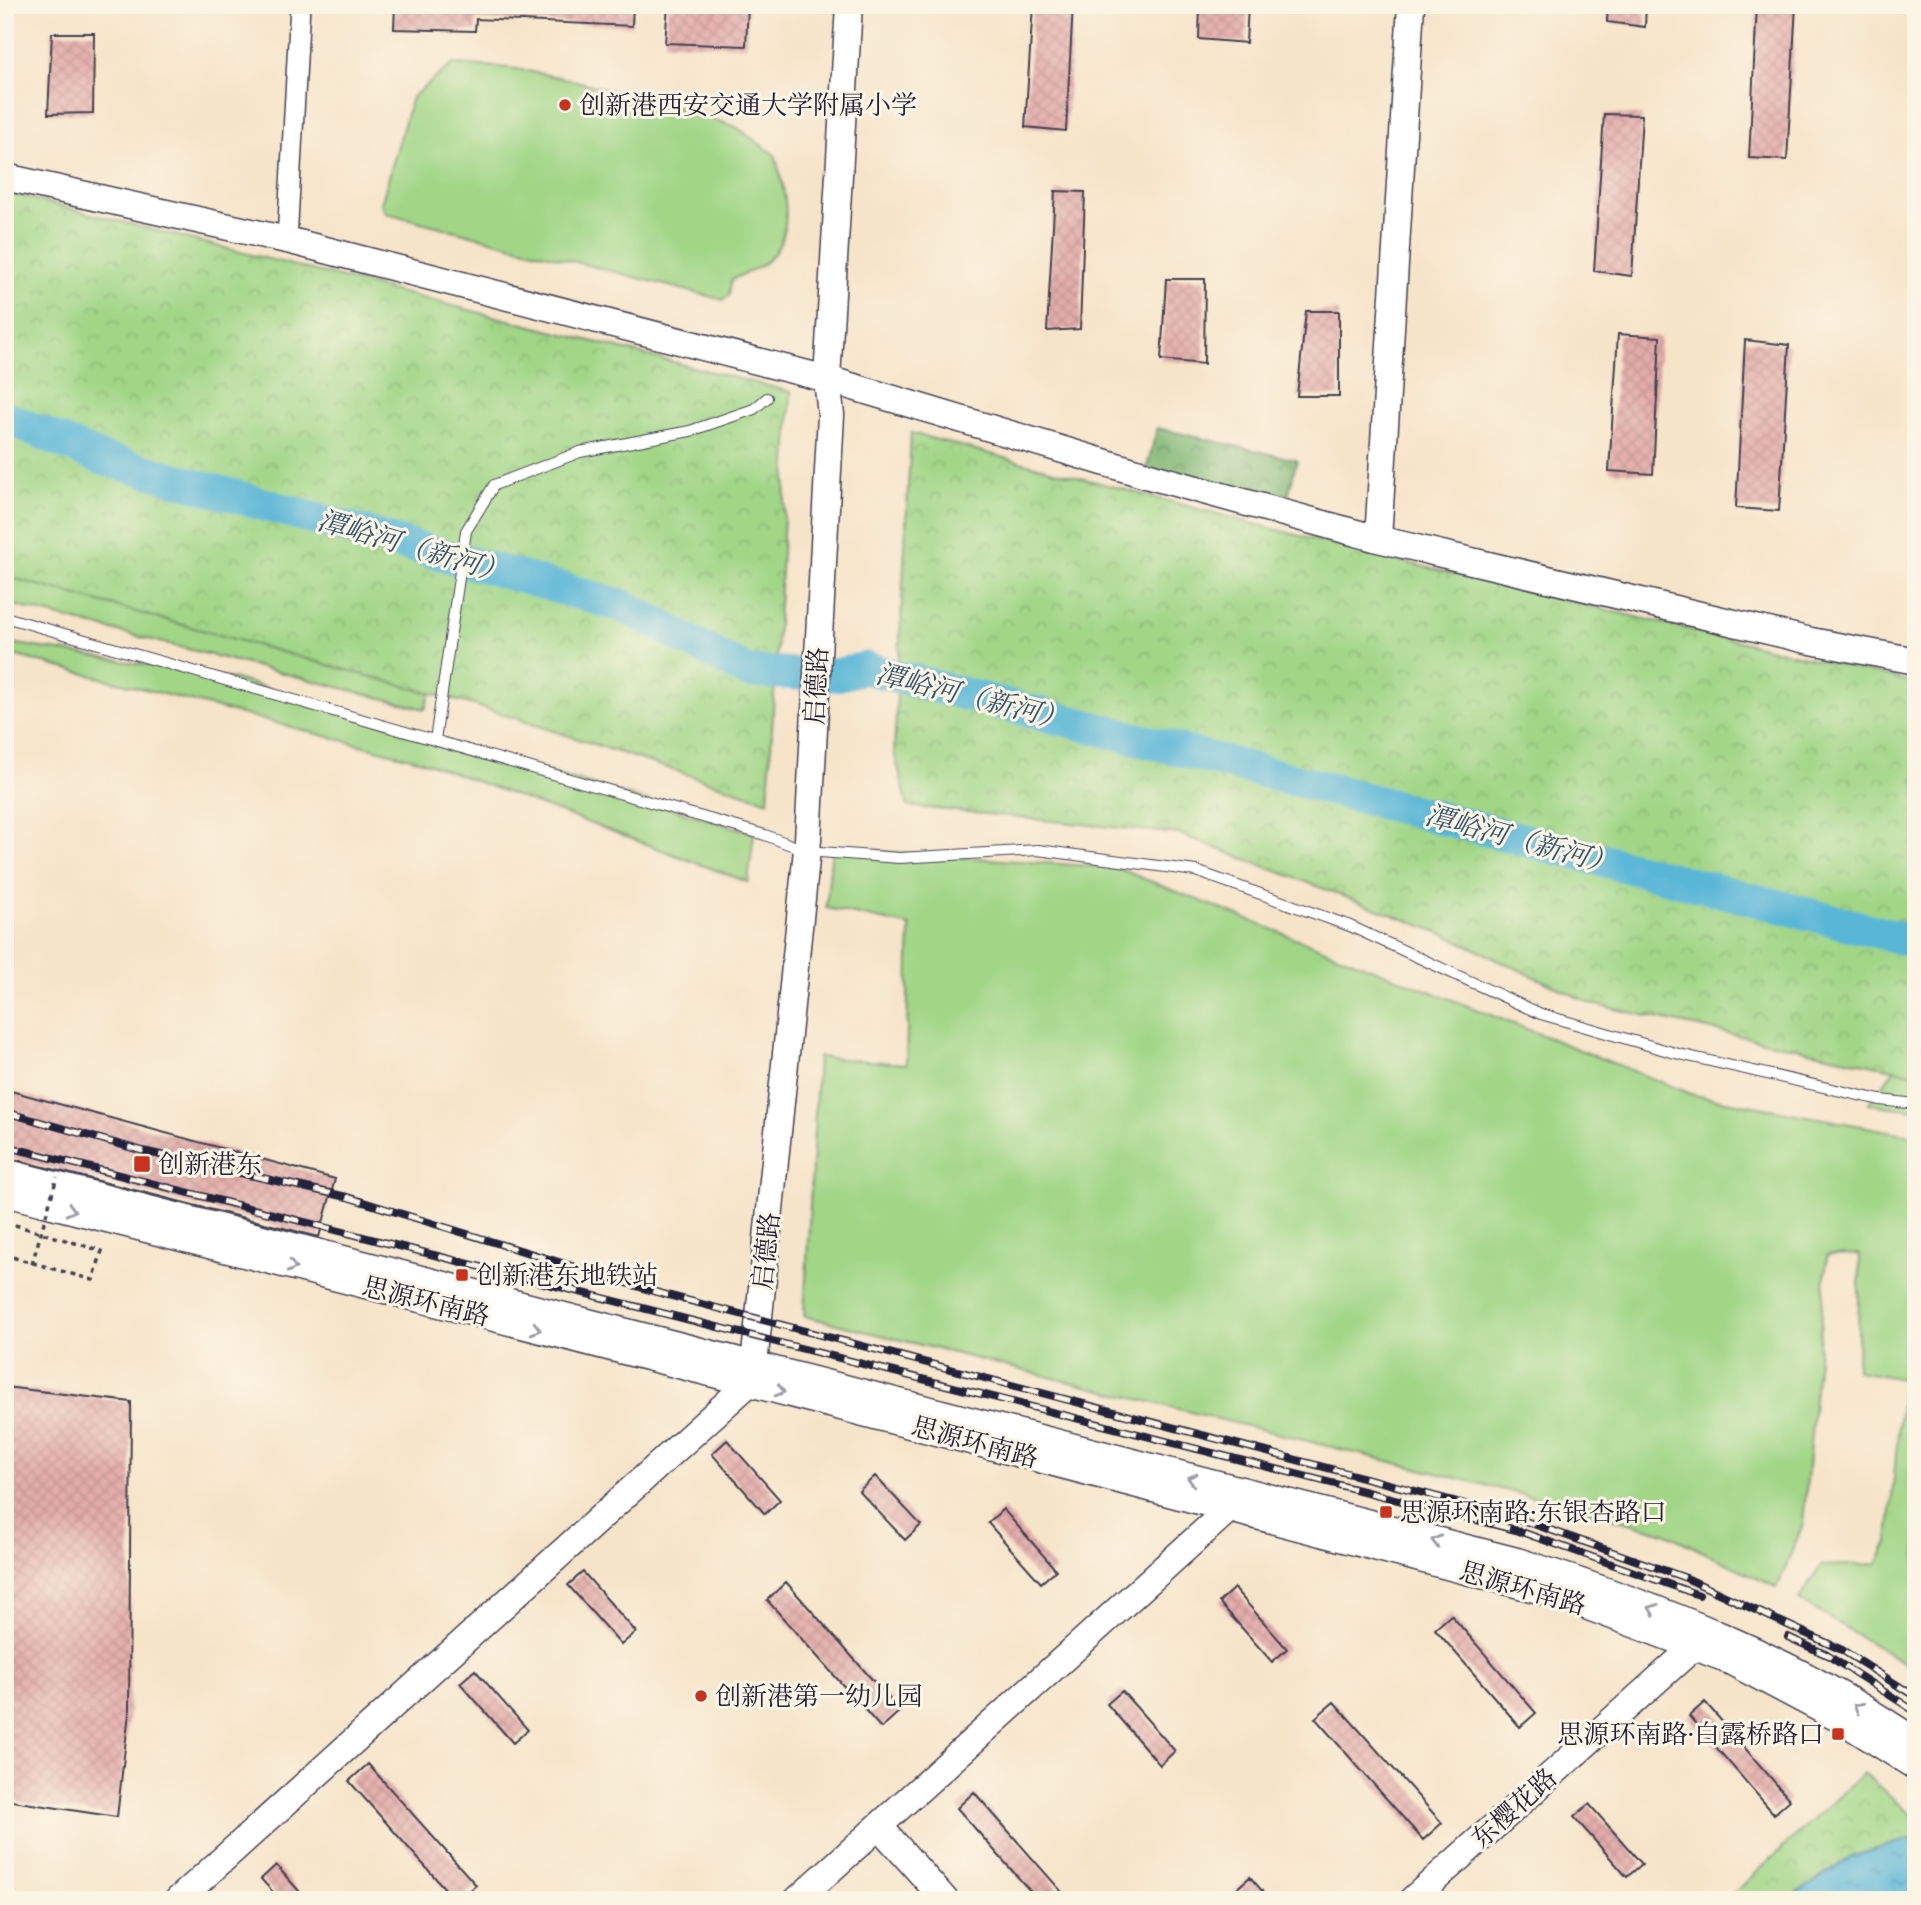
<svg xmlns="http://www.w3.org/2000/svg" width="1921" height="1905" font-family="Cardo,'Noto Serif SC',serif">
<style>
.green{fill:#a1d687;stroke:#627c61;stroke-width:2}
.forest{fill:url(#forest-crowns);stroke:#516c58;stroke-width:2}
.park{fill:url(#park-crowns);stroke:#627c61;stroke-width:2}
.water{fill:url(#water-ripples);stroke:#3e6c89;stroke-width:2}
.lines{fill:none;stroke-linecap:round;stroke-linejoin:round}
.river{stroke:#59b6d7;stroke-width:33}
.building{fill:url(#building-cross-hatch)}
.lane-casing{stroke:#423f50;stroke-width:12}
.street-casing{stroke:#423f50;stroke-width:22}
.secondary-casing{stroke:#423f50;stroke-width:29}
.path{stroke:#423f50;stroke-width:3.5;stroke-dasharray:5 5;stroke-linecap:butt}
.lane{stroke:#fff;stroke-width:10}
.street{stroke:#fff;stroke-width:19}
.secondary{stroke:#fff;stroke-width:26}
.rail-casing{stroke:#22223b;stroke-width:8}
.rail{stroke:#fcf5e5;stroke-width:5;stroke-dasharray:16;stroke-linecap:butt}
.path-bridge{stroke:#423f50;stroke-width:3.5;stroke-dasharray:5 5;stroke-linecap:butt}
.oneway{stroke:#9c9ca7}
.poi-dot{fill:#c8321e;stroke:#fcf5e5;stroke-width:2.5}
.labels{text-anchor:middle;stroke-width:6;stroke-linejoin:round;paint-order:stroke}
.poi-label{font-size:26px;fill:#22223b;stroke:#fcf5e5;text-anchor:start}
.street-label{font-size:26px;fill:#22223b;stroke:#fcf5e5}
.water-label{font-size:28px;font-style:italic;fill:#355672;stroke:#fcf5e5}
</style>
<defs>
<pattern id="forest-crowns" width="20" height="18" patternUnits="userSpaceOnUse" patternTransform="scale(1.75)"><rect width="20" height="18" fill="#80b774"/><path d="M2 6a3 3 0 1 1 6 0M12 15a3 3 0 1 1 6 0" fill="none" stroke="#689460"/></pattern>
<pattern id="park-crowns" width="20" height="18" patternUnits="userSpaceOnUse" patternTransform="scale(1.75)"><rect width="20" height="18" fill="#a1d687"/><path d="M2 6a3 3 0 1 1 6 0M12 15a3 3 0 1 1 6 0" fill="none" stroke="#8ab775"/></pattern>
<pattern id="water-ripples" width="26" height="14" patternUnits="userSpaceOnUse" patternTransform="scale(1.75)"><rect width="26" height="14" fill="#59b6d7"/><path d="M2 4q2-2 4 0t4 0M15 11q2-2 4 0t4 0" fill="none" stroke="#4994b0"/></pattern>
<pattern id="building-cross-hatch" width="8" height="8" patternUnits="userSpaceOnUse" patternTransform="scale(1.75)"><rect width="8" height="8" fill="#e3acaa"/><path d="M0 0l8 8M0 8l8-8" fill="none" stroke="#c29493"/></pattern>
</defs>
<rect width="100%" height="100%" fill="#fcf5e5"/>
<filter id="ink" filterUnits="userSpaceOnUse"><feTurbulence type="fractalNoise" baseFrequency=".0143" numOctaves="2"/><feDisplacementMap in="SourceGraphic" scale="14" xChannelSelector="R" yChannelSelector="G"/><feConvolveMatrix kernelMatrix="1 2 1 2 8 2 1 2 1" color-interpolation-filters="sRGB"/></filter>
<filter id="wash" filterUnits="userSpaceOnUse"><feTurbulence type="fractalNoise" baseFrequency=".00686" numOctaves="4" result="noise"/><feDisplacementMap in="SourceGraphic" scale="28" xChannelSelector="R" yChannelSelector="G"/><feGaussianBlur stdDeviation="1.57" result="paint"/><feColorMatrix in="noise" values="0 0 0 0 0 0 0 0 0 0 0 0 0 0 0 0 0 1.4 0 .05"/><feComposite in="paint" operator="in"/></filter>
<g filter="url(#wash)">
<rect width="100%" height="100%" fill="#f6e4c9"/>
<path class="green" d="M453,64L511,68L568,79L683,109L736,127L775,155C785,191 799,241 760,266C751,272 740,274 731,281L729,296L723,300L386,213L381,204L412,97Z
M5,575L433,685L425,709L5,603Z
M5,642L239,680L754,833L748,882L422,761L5,653Z
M832,848L1117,868L1694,1095L1916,1136V1670L1799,1600L1821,1566L1877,1564L1888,1542L1903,1379L1857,1371L1860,1254L1827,1255L1803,1524L1777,1588L1665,1533L1561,1504L804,1316L818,1057L906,1064L910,926L826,908Z
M1916,1034V1110L1868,1104L1914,1044Z"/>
<path class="forest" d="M1157,428L1297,460L1284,513L1144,479Z"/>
<path class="park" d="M5,192L791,392L768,801L474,705L5,576Z
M911,433L1357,551L1916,683V1074L1592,1004L1446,935L1179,834L908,806L894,752Z
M1863,1773L1916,1818V1900H1727Z"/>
<path class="water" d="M1913,1838L1916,1900H1787L1853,1856Z"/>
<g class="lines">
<path class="river" d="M5,417L100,458L623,606L748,672L836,675L865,668L1916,942"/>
</g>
<g id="blocks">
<path class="building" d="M395,5H633L632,26L476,19L475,31L394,29Z
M668,5H748L746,46L665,43Z
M1033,5H1073L1066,131L1025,127Z
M1200,5H1248L1246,43L1199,39Z
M1608,5H1646L1645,27L1607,22Z
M1757,5H1796L1787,160L1749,158Z
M52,33H94L93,113L48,114Z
M1604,114L1642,115L1632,276L1594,271Z
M1055,191L1085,192L1080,329L1047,331Z
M1166,279H1205L1204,364L1161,360Z
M1306,311H1339V396H1297Z
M1618,334L1660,337L1653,474L1609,471Z
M1745,340L1789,345L1779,511L1736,508Z
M11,1091L335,1179L319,1237L5,1157V1112Z
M5,1387L131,1402L129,1713L117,1817L5,1800Z
M727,1440L780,1500L765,1514L712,1454Z
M875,1476L921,1525L905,1540L859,1491Z
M1003,1509L1056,1570L1041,1583L988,1523Z
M583,1572L636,1632L621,1645L568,1585Z
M786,1582L900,1711L881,1728L767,1600Z
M1234,1588L1287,1649L1272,1662L1219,1602Z
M1451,1615L1536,1713L1520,1727L1435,1629Z
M475,1670L528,1730L513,1743L460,1683Z
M1122,1691L1175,1751L1160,1765L1107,1704Z
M1334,1702L1442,1823L1423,1840L1315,1718Z
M1705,1702L1790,1800L1774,1814L1689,1716Z
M368,1764L476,1885L460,1900H455L349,1781Z
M974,1792L1069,1900H1038L957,1808Z
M1589,1804L1642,1864L1627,1877L1574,1817Z
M276,1865L307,1900H280L261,1879Z
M1250,1877L1270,1900H1243L1235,1890Z"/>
</g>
</g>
<g filter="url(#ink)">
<use href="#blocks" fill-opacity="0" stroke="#423f50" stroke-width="2"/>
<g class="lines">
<g class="lane-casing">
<path id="lane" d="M5,617L765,835L807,851L899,858L1038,850L1196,871L1350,926L1541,1014L1675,1053L1880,1100L1916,1104
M435,740L466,531L494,485L580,452L690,431L754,409L767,398"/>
</g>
<g class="street-casing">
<path id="street" d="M287,240L300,5"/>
</g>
<g class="secondary-casing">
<path id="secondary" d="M5,177L287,240L827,379L1153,477L1378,539L1811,641L1916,661
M1378,539L1411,5
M5,1172L1517,1561C1656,1605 1796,1659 1916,1742
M5,1193L749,1383L1554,1594L1724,1658L1843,1721L1916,1767
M879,1826L945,1900
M178,1900L749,1383L754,1365L808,840L831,415L827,379L849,5
M797,1900L1229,1509L1232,1498
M1412,1900L1696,1645L1701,1633"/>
</g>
<path class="path" d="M5,1222L102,1251L93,1280L5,1255"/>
<use href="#lane" class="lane"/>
<use href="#street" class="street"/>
<use href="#secondary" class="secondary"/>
<g class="rail-casing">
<path id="rail" d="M5,1112L143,1151L347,1197L656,1292L1511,1516L1686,1578L1842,1650L1916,1697
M5,1146L1516,1530L1699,1595
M1788,1637L1827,1655L1916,1712"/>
</g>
<use href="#rail" class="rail"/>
<path class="path-bridge" d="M32,1264L57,1177"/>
</g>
<defs><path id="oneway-chevron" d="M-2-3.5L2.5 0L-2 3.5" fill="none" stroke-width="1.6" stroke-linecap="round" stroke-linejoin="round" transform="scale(1.75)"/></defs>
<g class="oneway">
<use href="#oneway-chevron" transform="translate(71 1210) rotate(14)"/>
<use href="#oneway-chevron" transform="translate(292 1267) rotate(14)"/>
<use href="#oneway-chevron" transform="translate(536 1329) rotate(14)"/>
<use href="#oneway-chevron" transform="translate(780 1391) rotate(15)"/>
<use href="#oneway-chevron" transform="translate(1192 1479) rotate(-165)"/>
<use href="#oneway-chevron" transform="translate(1436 1541) rotate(-166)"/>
<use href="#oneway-chevron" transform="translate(1653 1609) rotate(-159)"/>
<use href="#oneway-chevron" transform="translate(1858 1707) rotate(-151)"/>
</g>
</g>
<g class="poi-dot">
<circle cx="565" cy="105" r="7"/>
<rect x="133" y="1155" width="18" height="18" rx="3.5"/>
<rect x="455" y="1268" width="14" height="14" rx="3.5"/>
<rect x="1379" y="1505" width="14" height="14" rx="3.5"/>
<circle cx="701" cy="1696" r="7"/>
<rect x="1831" y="1727" width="14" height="14" rx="3.5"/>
</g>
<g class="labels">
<g class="poi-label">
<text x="579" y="114">创新港西安交通大学附属小学</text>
<text x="158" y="1173">创新港东</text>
<text x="476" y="1284">创新港东地铁站</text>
<text x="1400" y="1521">思源环南路·东银杏路口</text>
<text x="715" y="1705">创新港第一幼儿园</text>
<text x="1824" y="1743" text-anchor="end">思源环南路·白露桥路口</text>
</g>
<g class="street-label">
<text transform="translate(816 686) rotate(-87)" y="9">启德路</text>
<text transform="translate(766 1251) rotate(-84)" y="9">启德路</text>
<text transform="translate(426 1301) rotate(14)" y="9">思源环南路</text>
<text transform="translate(975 1442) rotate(15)" y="9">思源环南路</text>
<text transform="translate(1523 1588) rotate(16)" y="9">思源环南路</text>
<text transform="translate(1514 1808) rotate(-42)" y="9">东樱花路</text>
</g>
<g class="water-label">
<text transform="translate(413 546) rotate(16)" y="10">潭峪河（新河）</text>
<text transform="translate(972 696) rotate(14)" y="10">潭峪河（新河）</text>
<text transform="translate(1521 839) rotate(15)" y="10">潭峪河（新河）</text>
</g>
</g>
<rect width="1921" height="1905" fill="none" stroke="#fcf5e5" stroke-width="28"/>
</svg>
